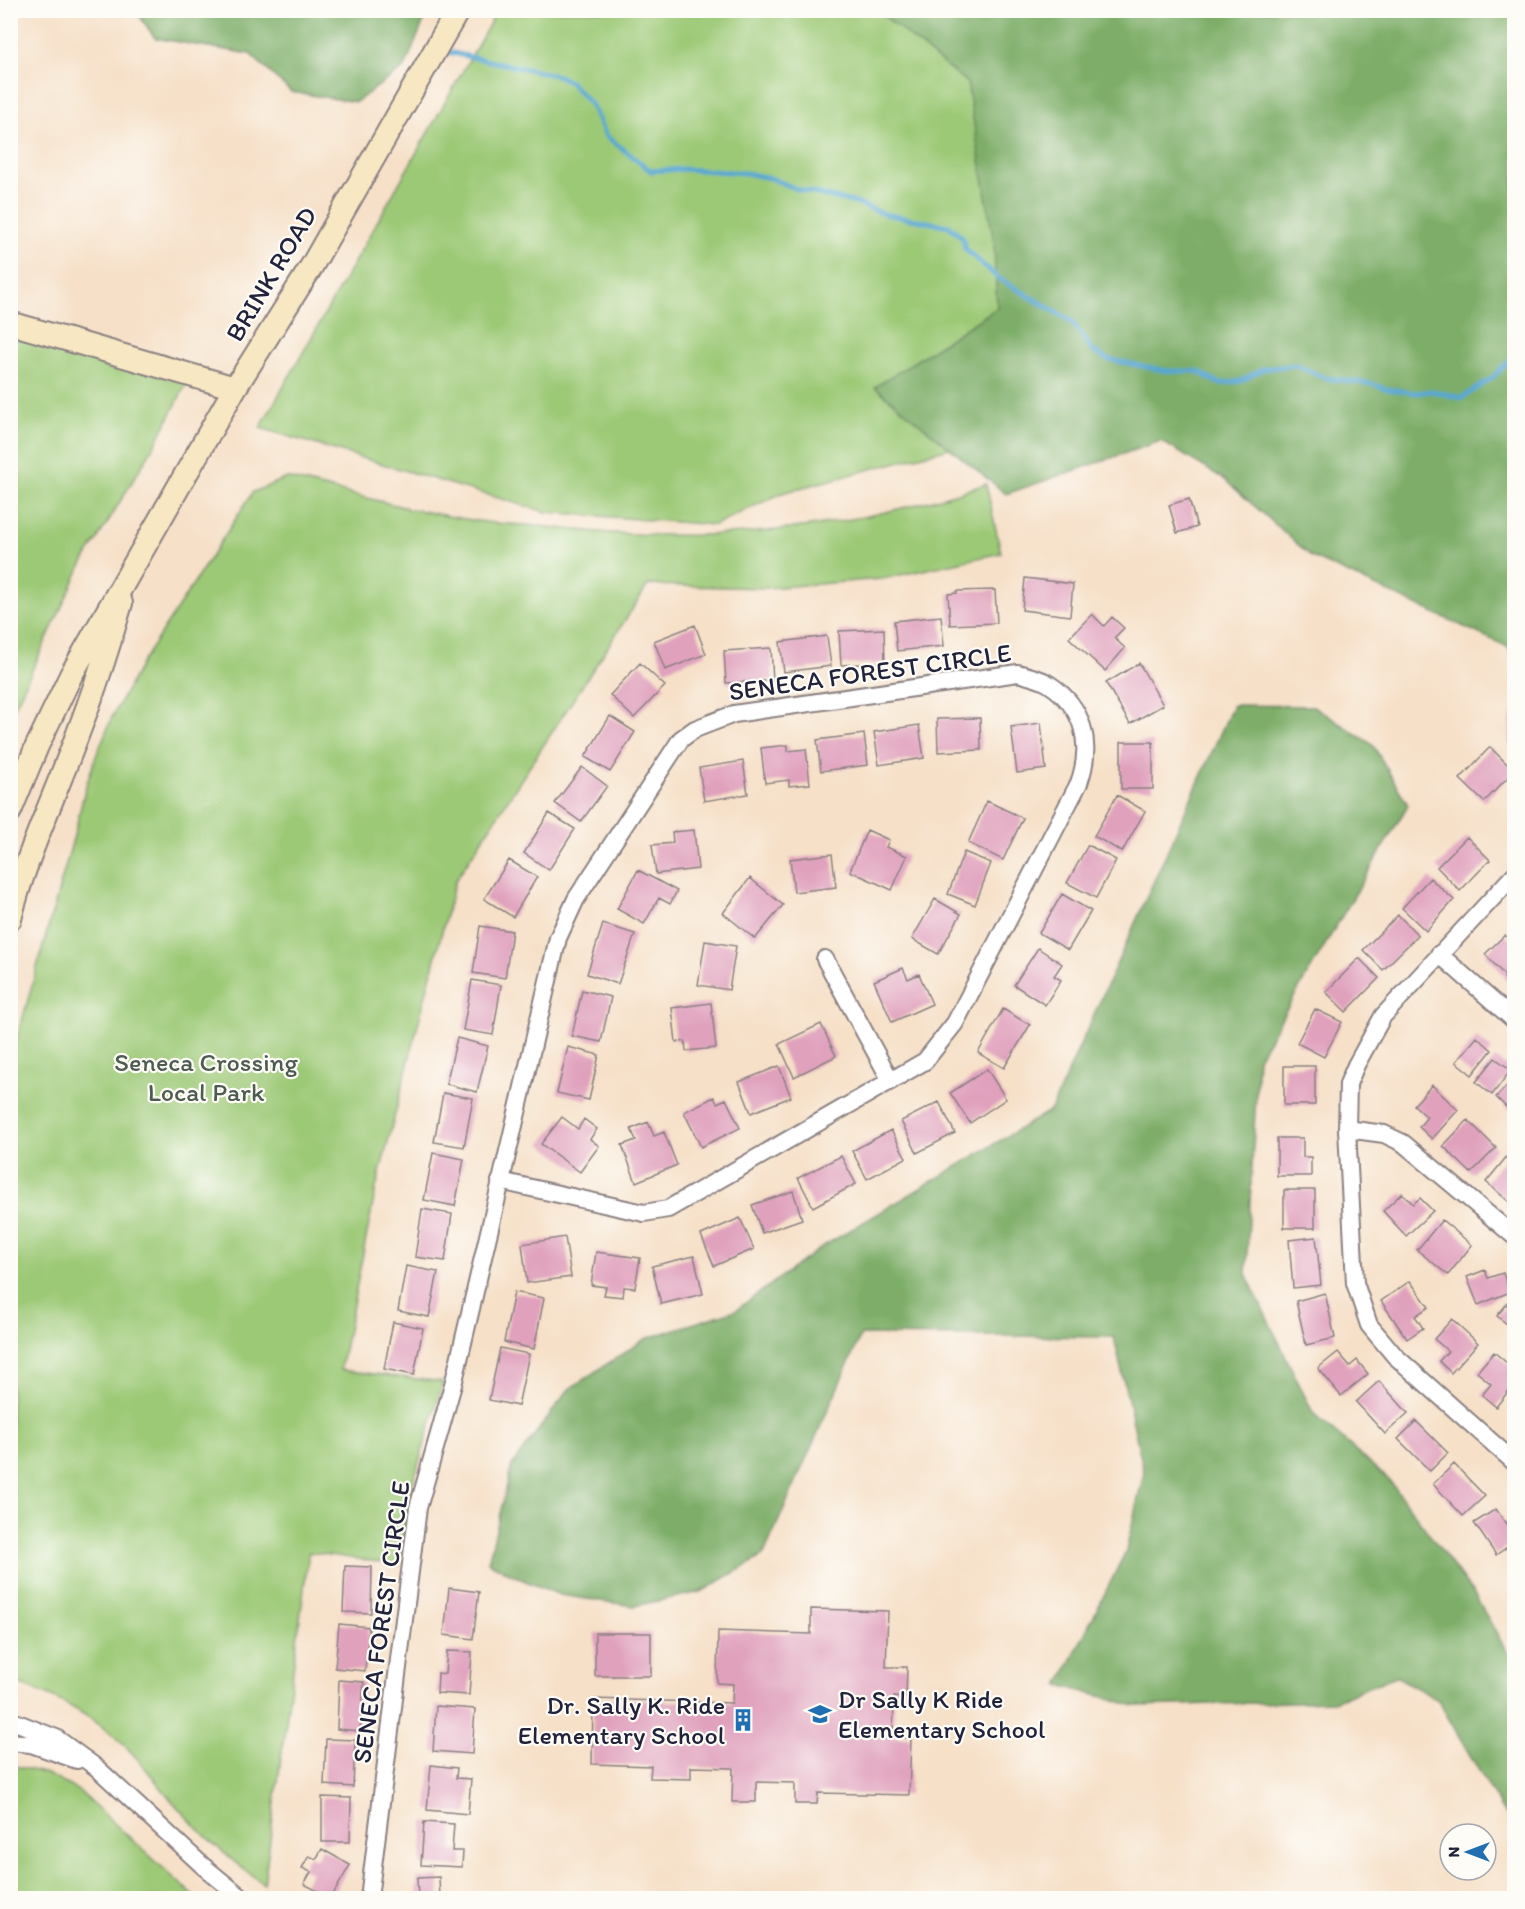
<svg xmlns="http://www.w3.org/2000/svg" width="1525" height="1909" font-family="Itim,sans-serif">
<style>
.green{fill:#9cc976;stroke:#5f7658;stroke-width:1.5}
.forest{fill:#7dad67;stroke:#506851;stroke-width:1.5}
.lines{fill:none;stroke-linecap:round;stroke-linejoin:round}
.stream{stroke:#58a7d2;stroke-width:5}
.building{fill:#e0a1bd}
.street-casing{stroke:#8c8182;stroke-width:20}
.secondary-casing{stroke:#8c8182;stroke-width:26}
.street{stroke:#fff;stroke-width:16}
.secondary{stroke:#f7e8c3;stroke-width:22}
.labels{text-anchor:middle;stroke-width:4.5;stroke-linejoin:round;paint-order:stroke}
.street-label{font-size:26px;fill:#22223b;stroke:#fdfcf7}
.park-label{font-size:26px;fill:#4d5c50;stroke:#fdfcf7}
.poi-label{font-size:26px;fill:#22223b;stroke:#fdfcf7;text-anchor:start}
</style>
<rect width="100%" height="100%" fill="#fdfcf7"/>
<filter id="ink" filterUnits="userSpaceOnUse"><feTurbulence type="fractalNoise" baseFrequency=".0167" numOctaves="2"/><feDisplacementMap in="SourceGraphic" scale="12" xChannelSelector="R" yChannelSelector="G"/><feConvolveMatrix kernelMatrix="1 2 1 2 8 2 1 2 1" color-interpolation-filters="sRGB"/></filter>
<filter id="wash" filterUnits="userSpaceOnUse"><feTurbulence type="fractalNoise" baseFrequency=".008" numOctaves="4" result="noise"/><feDisplacementMap in="SourceGraphic" scale="24" xChannelSelector="R" yChannelSelector="G"/><feGaussianBlur stdDeviation="1.35" result="paint"/><feColorMatrix in="noise" values="0 0 0 0 0 0 0 0 0 0 0 0 0 0 0 0 0 1.4 0 .05"/><feComposite in="paint" operator="in"/></filter>
<g filter="url(#wash)">
<rect width="100%" height="100%" fill="#f6e0c8"/>
<path class="green" d="M497,11H878L915,41L1514,11L1257,324L876,387L950,448L782,493L715,525L546,512L260,428Z
M11,323L191,375L157,441L81,566L11,715Z
M287,478L407,508L408,510L413,509C440,515 467,520 494,523C509,524 524,525 539,526C697,546 835,534 986,484L1001,553L882,579L767,588L648,585L455,881L376,1188L340,1370L443,1382L410,1493L399,1565L309,1552L264,1884C236,1865 205,1837 182,1812C162,1791 146,1766 125,1746C93,1716 53,1694 11,1682V1060L75,832L85,789L96,756L112,717L141,664L253,492Z
M11,1765L47,1774L79,1791L196,1898H11Z"/>
<path class="forest" d="M136,11H428L405,67L356,102L291,92L250,54L155,38Z
M878,11H1514V655L1506,646L1312,557L1224,479L1161,441L1006,494L875,387L997,308L994,243L967,83Z
M1233,705L1313,706L1373,745L1408,805L1258,1058L1246,1274L1313,1413L1389,1480L1475,1596L1514,1664V1825L1500,1807L1438,1700L1396,1676L1334,1701L1135,1706L1059,1685L1126,1551L1144,1472L1114,1337L861,1335L763,1556L701,1592L634,1606L560,1595L523,1580L488,1562L512,1465L569,1389L645,1339L736,1310L822,1247L1051,1110Z"/>
<g class="lines">
<path class="stream" d="M448,52L559,76L571,83L592,106L606,136L651,171L684,169L745,173L770,178L797,189L856,203L884,214L949,226L963,238L965,249L998,278L1071,321L1093,351L1107,359L1167,371H1197L1220,384L1241,381L1263,369L1296,365L1325,378L1372,384L1387,389L1416,393L1432,391L1462,398L1492,378L1514,356"/>
</g>
<g id="blocks">
<path class="building" d="M1189,499L1197,527L1177,533L1169,505Z
M1025,578L1073,584L1070,616L1022,610Z
M995,590L997,623L950,625L948,594L957,593V591Z
M1092,614L1104,626L1112,617L1124,628L1114,638L1125,648L1105,671L1069,638Z
M941,616L944,646L897,651L894,621Z
M695,625L706,654L665,670L654,641Z
M884,629L885,663L841,665L839,631Z
M827,636L831,666L784,672L780,642Z
M771,648L773,680L726,683L724,651Z
M640,663L665,686L634,718L610,695Z
M1139,663L1163,705L1130,724L1106,683Z
M1511,714L1514,715V743H1509Z
M610,716L635,732L610,772L585,757Z
M980,718L981,750L938,752L937,719Z
M1041,723L1046,769L1017,773L1011,727Z
M919,725L924,758L879,765L874,732Z
M864,734L868,765L821,771L817,740Z
M1121,742H1153V789H1121Z
M788,745V751L806,749L810,784L789,786V780L765,783L761,748Z
M1490,747L1514,771L1484,802L1460,779Z
M743,761L748,794L704,801L699,768Z
M582,767L607,786L581,822L555,803Z
M1117,795L1145,811L1122,852L1094,836Z
M987,801L1023,818L1003,860L968,843Z
M549,813L575,829L549,870L524,853Z
M694,830L698,869L656,874L652,845L673,843L672,832Z
M867,830L889,840L886,847L907,856L892,890L850,871Z
M1467,837L1490,860L1460,891L1437,867Z
M1088,845L1116,860L1096,898L1067,883Z
M964,852L991,863L975,905L948,894Z
M832,854L836,887L794,892L790,859Z
M509,860L537,877L513,917L484,899Z
M638,870L677,891L670,904L659,898L644,924L617,909Z
M750,878L783,905L755,939L723,913Z
M1430,878L1454,900L1426,931L1402,908Z
M1062,894L1091,911L1068,950L1039,933Z
M935,899L961,914L938,954L912,939Z
M1398,915L1418,935L1383,970L1363,950Z
M603,924L635,934L618,984L587,974Z
M480,926L512,931L505,978L473,973Z
M1505,935L1514,944V986L1513,988L1504,978L1505,976L1485,954Z
M705,941L736,946L729,990L698,985Z
M1038,948L1062,964L1054,976L1061,980L1045,1005L1014,985Z
M1359,958L1379,978L1346,1012L1326,992Z
M903,968L908,979L919,974L932,1004L892,1022L874,981Z
M472,980L501,985L493,1035L463,1030Z
M582,990L611,997L601,1042L572,1036Z
M711,1003L716,1048L686,1051L685,1041L676,1042L672,1008Z
M1003,1009L1030,1025L1004,1068L978,1053Z
M1315,1009L1342,1022L1324,1057L1297,1043Z
M821,1024L836,1056L794,1077L779,1044Z
M1477,1037L1492,1050L1472,1075L1456,1062Z
M457,1038L488,1046L477,1092L446,1084Z
M568,1047L599,1055L589,1100L557,1093Z
M1495,1058L1511,1070L1492,1095L1476,1082Z
M779,1066L791,1097L751,1113L739,1082Z
M1284,1066H1315V1105H1284Z
M987,1069L1006,1099L970,1123L950,1093Z
M1514,1079V1106L1510,1111L1496,1097Z
M1432,1085L1458,1110L1432,1139L1419,1127L1427,1117L1414,1105Z
M443,1093L473,1098L464,1147L434,1142Z
M714,1097L717,1103L726,1099L740,1128L701,1147L684,1112Z
M939,1102L955,1133L917,1153L901,1121Z
M562,1117L578,1129L584,1119L597,1129L590,1139L599,1146L580,1172L541,1144Z
M1468,1120L1496,1148L1471,1173L1443,1146Z
M648,1122L654,1136L664,1132L677,1165L636,1182L622,1145L636,1140L631,1129Z
M891,1130L906,1158L867,1179L852,1151Z
M1277,1138H1303V1157H1311V1176H1277Z
M433,1153L464,1159L455,1206L424,1200Z
M1508,1155L1514,1160V1206L1486,1182Z
M841,1156L856,1184L813,1207L798,1178Z
M1284,1190H1315V1228H1284Z
M793,1191L802,1219L762,1233L752,1205Z
M1402,1193L1413,1204L1420,1198L1433,1211L1406,1236L1383,1211Z
M422,1209L452,1214L445,1261L415,1257Z
M740,1218L754,1249L714,1266L701,1235Z
M1442,1220L1472,1245L1448,1275L1417,1250Z
M565,1237L571,1277L527,1283L522,1244Z
M1316,1237L1321,1285L1293,1288L1289,1240Z
M596,1252L640,1258L635,1288L624,1287L623,1297L604,1295L606,1287L591,1285Z
M694,1256L703,1294L661,1304L652,1266Z
M406,1266L438,1272L429,1317L398,1311Z
M1485,1270L1488,1278L1503,1273L1510,1292L1478,1305L1467,1277Z
M1410,1281L1429,1307L1415,1316L1423,1328L1407,1339L1381,1301Z
M514,1292L544,1298L534,1349L504,1342Z
M1325,1293L1335,1338L1306,1345L1296,1301Z
M1514,1295V1327L1513,1329L1497,1316Z
M1452,1319L1478,1343L1451,1373L1439,1361L1448,1351L1434,1339Z
M393,1322L423,1328L414,1375L384,1369Z
M500,1348L529,1354L518,1406L489,1400Z
M1338,1352L1350,1366L1357,1360L1368,1374L1341,1396L1318,1368Z
M1494,1352L1514,1369V1384L1496,1407L1482,1395L1491,1384L1477,1372Z
M1379,1381L1408,1413L1385,1434L1356,1402Z
M1416,1421L1448,1453L1430,1471L1398,1439Z
M1454,1464L1485,1496L1463,1516L1433,1484Z
M1496,1509L1506,1524L1514,1519V1542L1496,1555L1474,1523Z
M1514,1558V1572L1510,1560Z
M345,1566L372,1567L371,1613L343,1612Z
M449,1588L479,1592L473,1639L444,1635Z
M811,1609L888,1611L886,1667H907L906,1698L894,1697L893,1737L911,1738L909,1795L818,1793L817,1804H795V1783L756,1782V1802H732L733,1768L691,1767V1779L650,1778L651,1766L592,1764L593,1699L732,1703L733,1684L717,1683L718,1631L811,1634Z
M339,1624L369,1627L365,1671L335,1668Z
M595,1633H651V1676H595Z
M447,1651L472,1652L469,1695L437,1693L438,1673L445,1674Z
M339,1680L364,1682L360,1731L337,1729Z
M436,1706L475,1709L472,1754L433,1751Z
M326,1739L355,1740L353,1787L324,1785Z
M431,1765L457,1768L456,1778L471,1779L468,1814L427,1810Z
M322,1797L351,1798L350,1842H322Z
M424,1822L454,1824L452,1851H463L462,1867L421,1865Z
M322,1849L350,1865L331,1898L304,1884L311,1872L302,1868L309,1856L316,1859Z
M439,1877L440,1898H418L417,1878Z"/>
</g>
</g>
<g filter="url(#ink)">
<use href="#blocks" fill-opacity="0" stroke="#8c8182" stroke-width="1.5"/>
<g class="lines">
<g class="street-casing">
<path id="street" d="M1514,875L1383,1016L1356,1065L1348,1084L1347,1129L1355,1283L1369,1325L1395,1356L1514,1462
M1439,954L1514,1020
M825,959L891,1081
M1347,1129L1384,1134L1403,1143L1514,1236
M10,1720L56,1738L97,1768L203,1866L242,1898
M10,1742L31,1744L77,1760
M369,1898L418,1508L454,1381L558,938L576,899L681,739L695,729L734,714L1018,673C1027,676 1040,678 1049,684C1084,707 1093,744 1079,783L955,1023L925,1061L668,1209L644,1213L500,1181"/>
</g>
<g class="secondary-casing">
<path id="secondary" d="M10,323L235,388
M10,811L37,746L71,675L235,388L310,269L458,10
M10,919C22,869 44,820 63,772C85,717 105,660 121,603"/>
</g>
<use href="#street" class="street"/>
<use href="#secondary" class="secondary"/>
</g>
</g>
<defs>
<g id="school-bare" transform="scale(1.8)"><path d="M0-5L7-2L0 1L-7-2ZM-4 1L0 2.5L4 1V4Q0 6-4 4Z" fill="#1f6fb2" stroke="#fdfcf7" stroke-width="2.5" paint-order="stroke"/></g>
<g id="building-bare" transform="scale(1.8)"><path d="M-4-6H4V6H1V3H-1V6H-4ZM-2.5-4.3h1.7v1.8h-1.7ZM.8-4.3h1.7v1.8H.8ZM-2.5-1h1.7V.8h-1.7ZM.8-1h1.7V.8H.8Z" fill="#1f6fb2" stroke="#fdfcf7" stroke-width="2.5" paint-order="stroke"/></g>
</defs>
<g fill-rule="evenodd">
<use href="#school-bare" x="820" y="1714"/>
<use href="#building-bare" x="743" y="1720"/>
</g>
<g class="labels">
<g class="street-label">
<text transform="translate(271 274) rotate(-59)" y="9">BRINK ROAD</text>
<text transform="translate(870 672) rotate(-8)" y="9">SENECA FOREST CIRCLE</text>
<text transform="translate(381 1622) rotate(-82)" y="9">SENECA FOREST CIRCLE</text>
</g>
<g class="park-label">
<text x="206" y="1071">Seneca Crossing<tspan x="206" dy="30">Local Park</tspan></text>
</g>
<g class="poi-label">
<text x="838" y="1708">Dr Sally K Ride<tspan x="838" dy="30">Elementary School</tspan></text>
<text x="725" y="1714" text-anchor="end">Dr. Sally K. Ride<tspan x="725" dy="30">Elementary School</tspan></text>
</g>
</g>
<rect width="1525" height="1909" fill="none" stroke="#fdfcf7" stroke-width="36"/>
<g transform="translate(1468 1852) rotate(270)"><circle r="28" fill="#fdfcf7" stroke="#a5a5ac" stroke-width="1.5"/>
<path d="M0-4.5L10 22L0 15L-10 22Z" fill="#1f6fb2"/>
<text y="-9" font-size="16" font-weight="bold" text-anchor="middle" fill="#22223b">N</text>
</g>
</svg>
